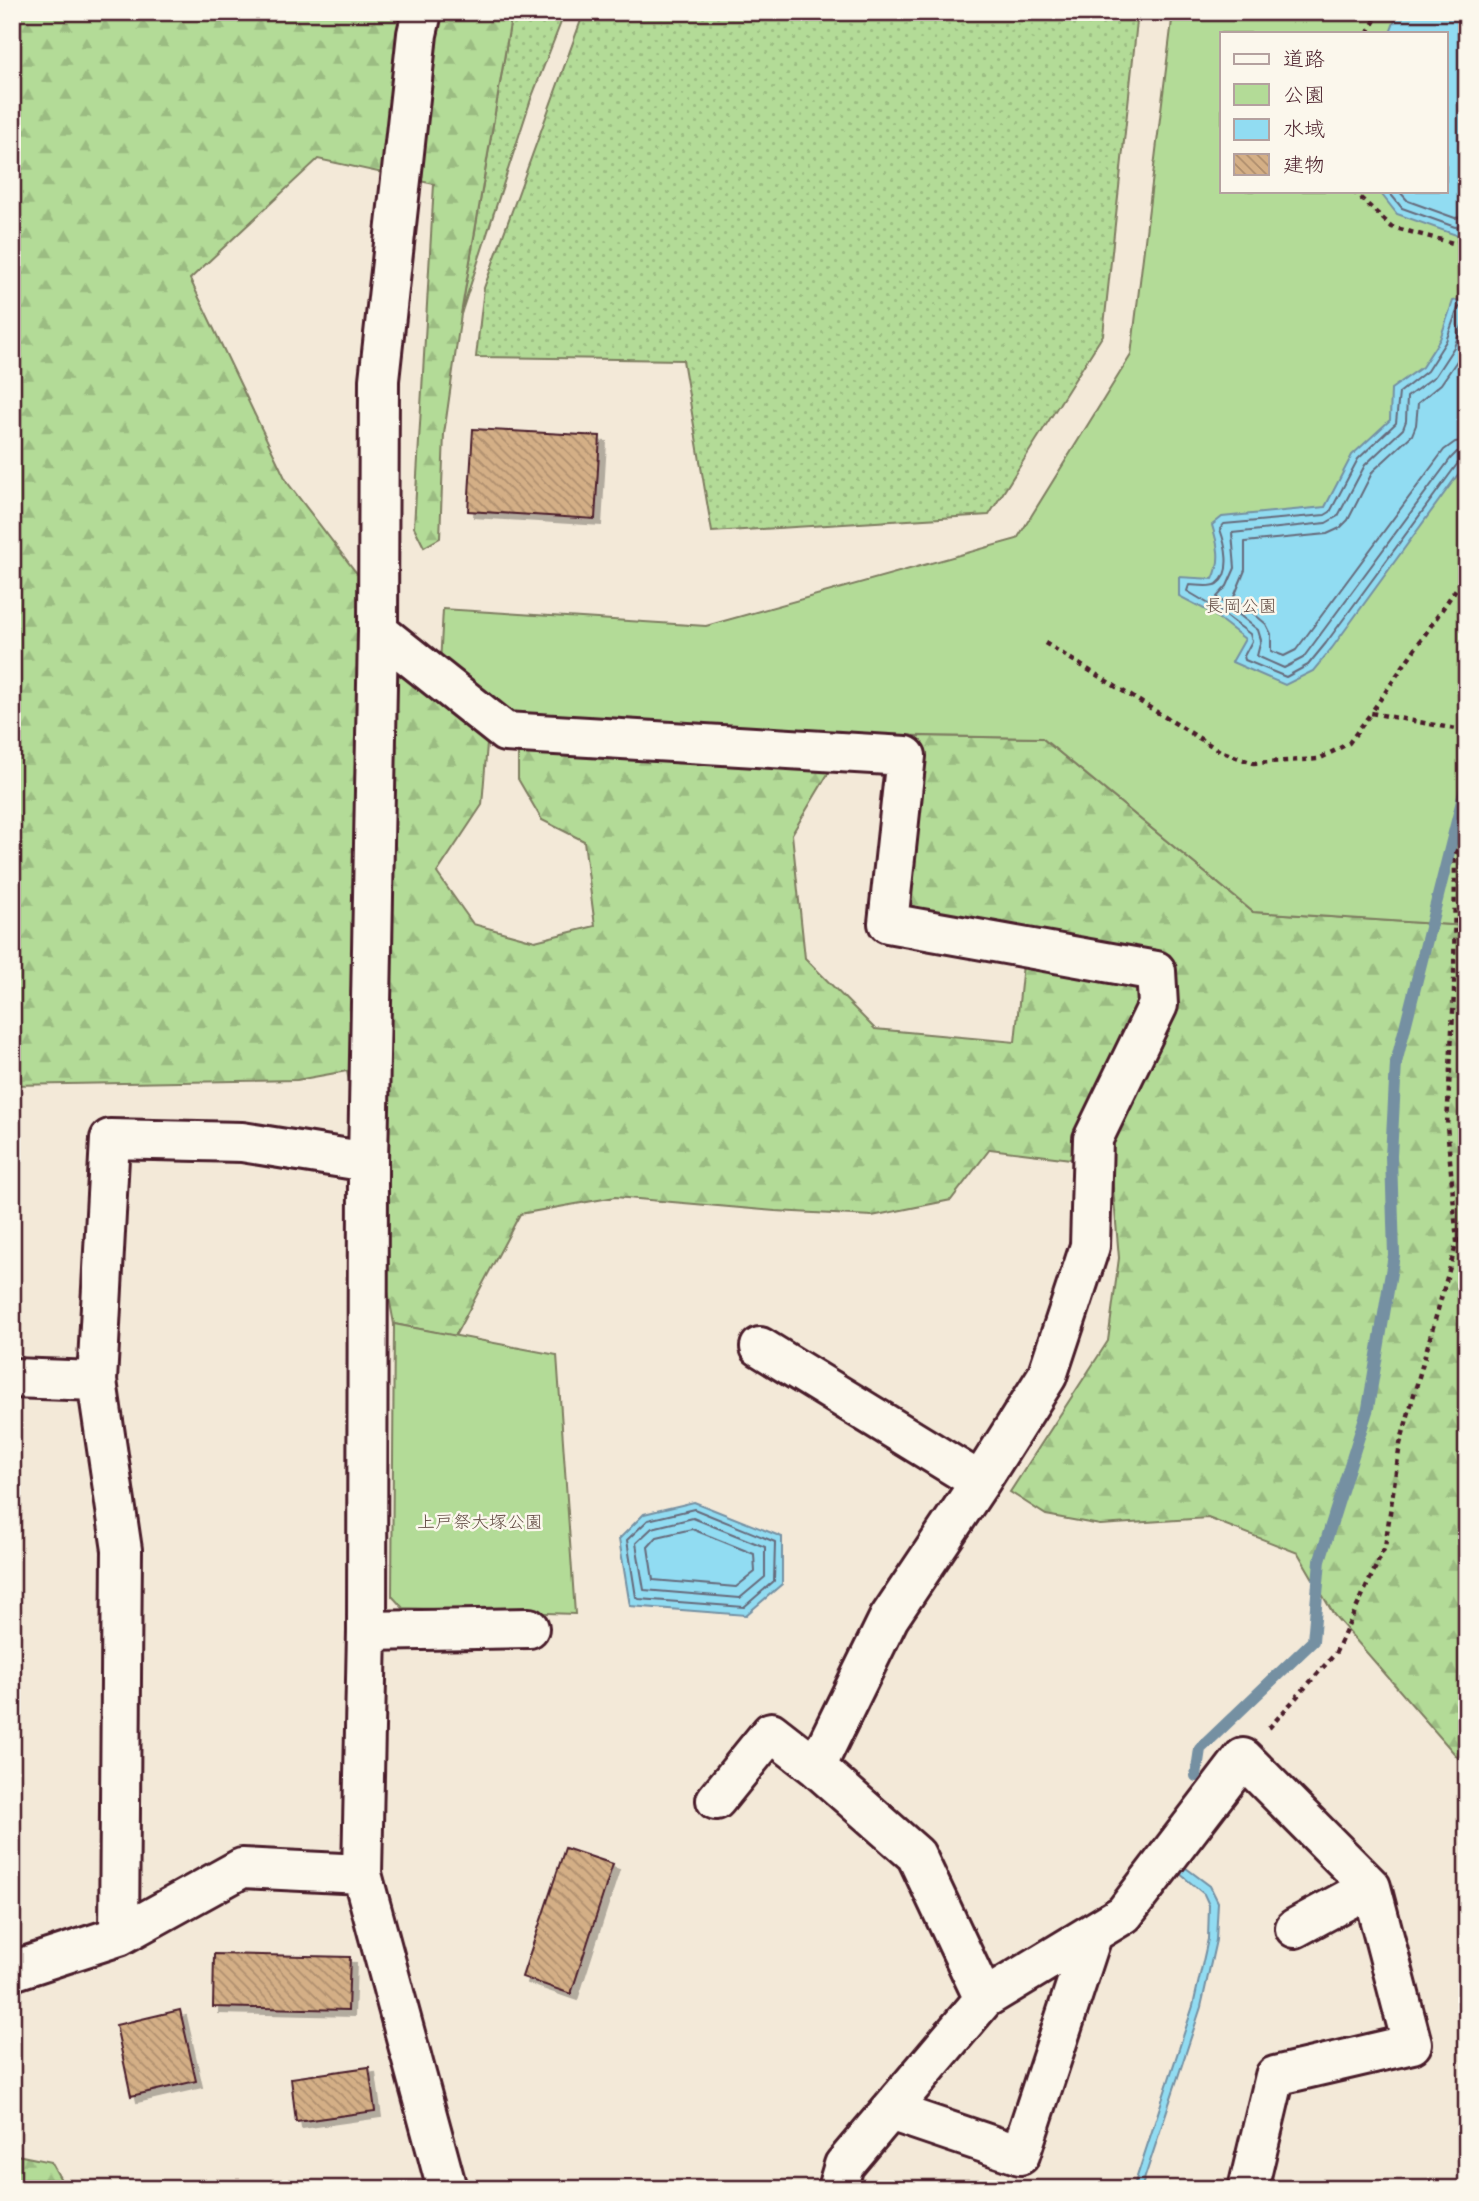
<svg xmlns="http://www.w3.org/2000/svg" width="1479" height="2201" font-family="Pangolin,'Klee One',sans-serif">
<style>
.grass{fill:url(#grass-dots);stroke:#7e7d61;stroke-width:2}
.forest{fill:url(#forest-firs);stroke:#7e7d61;stroke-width:2}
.park{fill:#b3db97;stroke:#7e7d61;stroke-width:2;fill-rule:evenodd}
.water{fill:#91dcf2;stroke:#7590a2;stroke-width:2}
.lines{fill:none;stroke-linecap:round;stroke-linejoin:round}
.shore{stroke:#666b7b;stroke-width:2}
.stream{stroke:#7590a2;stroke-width:12}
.building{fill:url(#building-back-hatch);stroke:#4a1f2b;stroke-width:2;filter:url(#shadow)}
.minor-casing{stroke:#4a1f2b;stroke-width:44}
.path{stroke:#4a1f2b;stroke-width:4.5;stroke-dasharray:5 5;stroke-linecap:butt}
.minor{stroke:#fbf7ec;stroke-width:38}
.labels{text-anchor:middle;stroke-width:5;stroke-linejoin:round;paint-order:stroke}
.park-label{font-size:18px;fill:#644e46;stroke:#fbf7ec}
</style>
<defs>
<pattern id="grass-dots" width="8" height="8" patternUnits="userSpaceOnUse" patternTransform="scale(1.75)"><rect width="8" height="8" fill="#b3db97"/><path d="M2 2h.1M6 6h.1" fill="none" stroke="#9bbc82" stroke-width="1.8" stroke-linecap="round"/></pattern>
<pattern id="forest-firs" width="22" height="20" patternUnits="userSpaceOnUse" patternTransform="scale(1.75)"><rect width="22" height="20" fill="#b3db97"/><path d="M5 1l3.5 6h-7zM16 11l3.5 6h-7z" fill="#9bbc82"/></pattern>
<pattern id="building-back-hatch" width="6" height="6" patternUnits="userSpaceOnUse" patternTransform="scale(1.75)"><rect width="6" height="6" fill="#d4af86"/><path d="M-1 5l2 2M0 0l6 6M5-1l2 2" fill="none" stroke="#ae8e6e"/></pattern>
<filter id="shadow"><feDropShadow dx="6" dy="6" stdDeviation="0" flood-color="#0004"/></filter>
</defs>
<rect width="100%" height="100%" fill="#f3e9d8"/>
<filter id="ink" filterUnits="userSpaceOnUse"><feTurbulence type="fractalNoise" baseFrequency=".0143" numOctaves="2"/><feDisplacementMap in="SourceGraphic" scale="14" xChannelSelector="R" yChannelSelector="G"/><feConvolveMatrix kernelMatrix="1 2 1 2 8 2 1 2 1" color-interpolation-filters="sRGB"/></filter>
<g filter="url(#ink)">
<path class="grass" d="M512,12H565L531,99L461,314Z
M584,12H1138L1103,335L989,515L712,532L683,360L476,357L484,288Z"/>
<path class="forest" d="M12,12H512L461,314L444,434L440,538L424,547L414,527L434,184L318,159L190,279L287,482L487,744L482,805L437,873L473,924L535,941L595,926L584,841L542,820L518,779V733L841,752L792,834L805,958L875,1029L1015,1042L1026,935L907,906L917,736L1042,738L1253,912L1467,926V1763L1459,1759L1334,1615L1298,1553L1208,1518L1100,1525L1046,1515L1010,1492L1108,1341L1119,1258L1111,1164L990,1149L951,1200L872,1216L775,1211L615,1197L520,1214L455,1336L394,1324L347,1071L297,1080L12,1085Z
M12,2154L51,2162L66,2189H12Z"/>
<path class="park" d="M1173,12H1467V926L1253,912L1042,738L523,729L440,665L443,609L706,626L1017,539L1131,355ZM1222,33H1446V191H1222Z
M394,1324L557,1355L575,1614L403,1608L392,1596Z"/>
<path class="water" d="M1398,12H1467V231L1456,235L1397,214L1379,191H1446V33H1390Z
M1467,297V462L1332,648L1313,671L1285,685L1232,662L1245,639L1210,612L1179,596V577L1213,579C1222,560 1218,545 1212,525L1222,517L1325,507L1352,455L1390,420L1391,389L1422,367L1440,339L1453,301Z
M694,1502L782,1537V1584L746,1615L630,1606L619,1539L644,1514Z
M1182,1865L1210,1886L1218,1902L1216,1940L1201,2007L1141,2189H1133L1193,2006L1208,1939L1209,1905L1204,1894L1179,1873Z"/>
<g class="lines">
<path class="shore" d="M1388,191L1402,208L1455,227L1467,225
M1399,191L1408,201L1455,218L1467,216
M1467,304L1458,308L1446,341L1427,371L1399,393L1396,423L1358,459L1330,512L1325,515L1224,524L1220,529C1225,543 1233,573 1217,584C1211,588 1196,585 1189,585L1187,591L1214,607L1250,634L1252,641L1244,656L1245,660L1286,677L1308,665L1326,643L1458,463L1467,460
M1467,313L1454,347L1435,376L1407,397L1406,421L1403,429L1365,465L1338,516L1326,523L1232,533L1235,568L1227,586L1217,597L1258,630L1261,640L1257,656L1284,668L1303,658L1451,458L1457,452L1467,451
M1467,341L1463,352L1441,384L1418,403L1416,425L1412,435L1373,471L1348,520L1340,528L1327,534L1245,542V570L1234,597L1266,624L1271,634V651L1284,656L1296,650L1444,450L1455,442L1467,440
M694,1509L775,1542L774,1581L744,1607L639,1599L636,1597L627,1540L648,1520Z
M693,1518L765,1547V1577L740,1598L644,1590L636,1543L652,1528Z
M692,1529L754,1554L755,1572L736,1587L653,1580L648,1547L657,1537Z"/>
<path class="stream" d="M1196,1776L1200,1749L1313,1641L1320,1560L1368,1408L1394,1255L1391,1156L1396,1063L1467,781"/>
</g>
<path class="building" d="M473,429L600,436L595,519L468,511Z
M565,1848L613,1864L571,1994L522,1977Z
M214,1954L350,1957L348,2010L213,2007Z
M180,2010L196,2081L131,2096L116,2025Z
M369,2067L375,2111L296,2122L291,2078Z"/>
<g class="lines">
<g class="minor-casing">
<path id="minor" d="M422,12L417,34L379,380L378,631L368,1162L367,1631L362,1874L447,2189
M378,631L505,732L906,756L888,923L1156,971L1158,1005L1093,1139L1090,1246L1047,1376L980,1482L760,1347
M12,1378L97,1381L110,1139L242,1142L368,1162
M97,1381L122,1550L119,1936
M367,1631L529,1628
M816,1767L889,1618L980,1482
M716,1800L771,1732L816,1767L916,1855L984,1999
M1295,1928L1371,1887
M12,1971L119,1936L242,1868L362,1874
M890,2111L1020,2155L1093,1933
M837,2189L844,2165L984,1999L1124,1914L1243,1758L1371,1887L1412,2044L1275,2076L1248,2189"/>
</g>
<path class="path" d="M1368,33L1379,12
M1353,191L1392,227L1453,243L1467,241
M1467,573L1371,713L1467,731
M1045,643L1220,751L1253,763L1319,759L1349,743L1371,713
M1269,1728L1335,1654L1385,1547L1400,1444L1457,1242L1447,1125L1454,993L1455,855L1467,828"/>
<use href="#minor" class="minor"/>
</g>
</g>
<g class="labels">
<g class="park-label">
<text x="1241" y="612">長岡公園</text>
<text x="480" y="1528">上戸祭大塚公園</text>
</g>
</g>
<rect width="1479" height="2201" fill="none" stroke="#fbf7ec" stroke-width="42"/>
<rect x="21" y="21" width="1437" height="2159" fill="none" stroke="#4a1f2b" stroke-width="2.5" filter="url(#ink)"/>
<rect x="1220" y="32" width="228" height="161" fill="#fbf7ec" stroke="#b4a19f" stroke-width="2"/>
<rect x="1234" y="54" width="35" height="10" fill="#fbf7ec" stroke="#b4a19f" stroke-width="2"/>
<text x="1283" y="66" font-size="21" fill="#4a1f2b">道路</text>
<rect x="1234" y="84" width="35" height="21" fill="#b3db97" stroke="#b4a19f" stroke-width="2"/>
<text x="1283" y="102" font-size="21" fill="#4a1f2b">公園</text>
<rect x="1234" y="119" width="35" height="21" fill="#91dcf2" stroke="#b4a19f" stroke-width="2"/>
<text x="1283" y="136" font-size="21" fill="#4a1f2b">水域</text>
<rect x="1234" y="154" width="35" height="21" fill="url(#building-back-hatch)" stroke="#b4a19f" stroke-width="2"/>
<text x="1283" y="172" font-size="21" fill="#4a1f2b">建物</text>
</svg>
